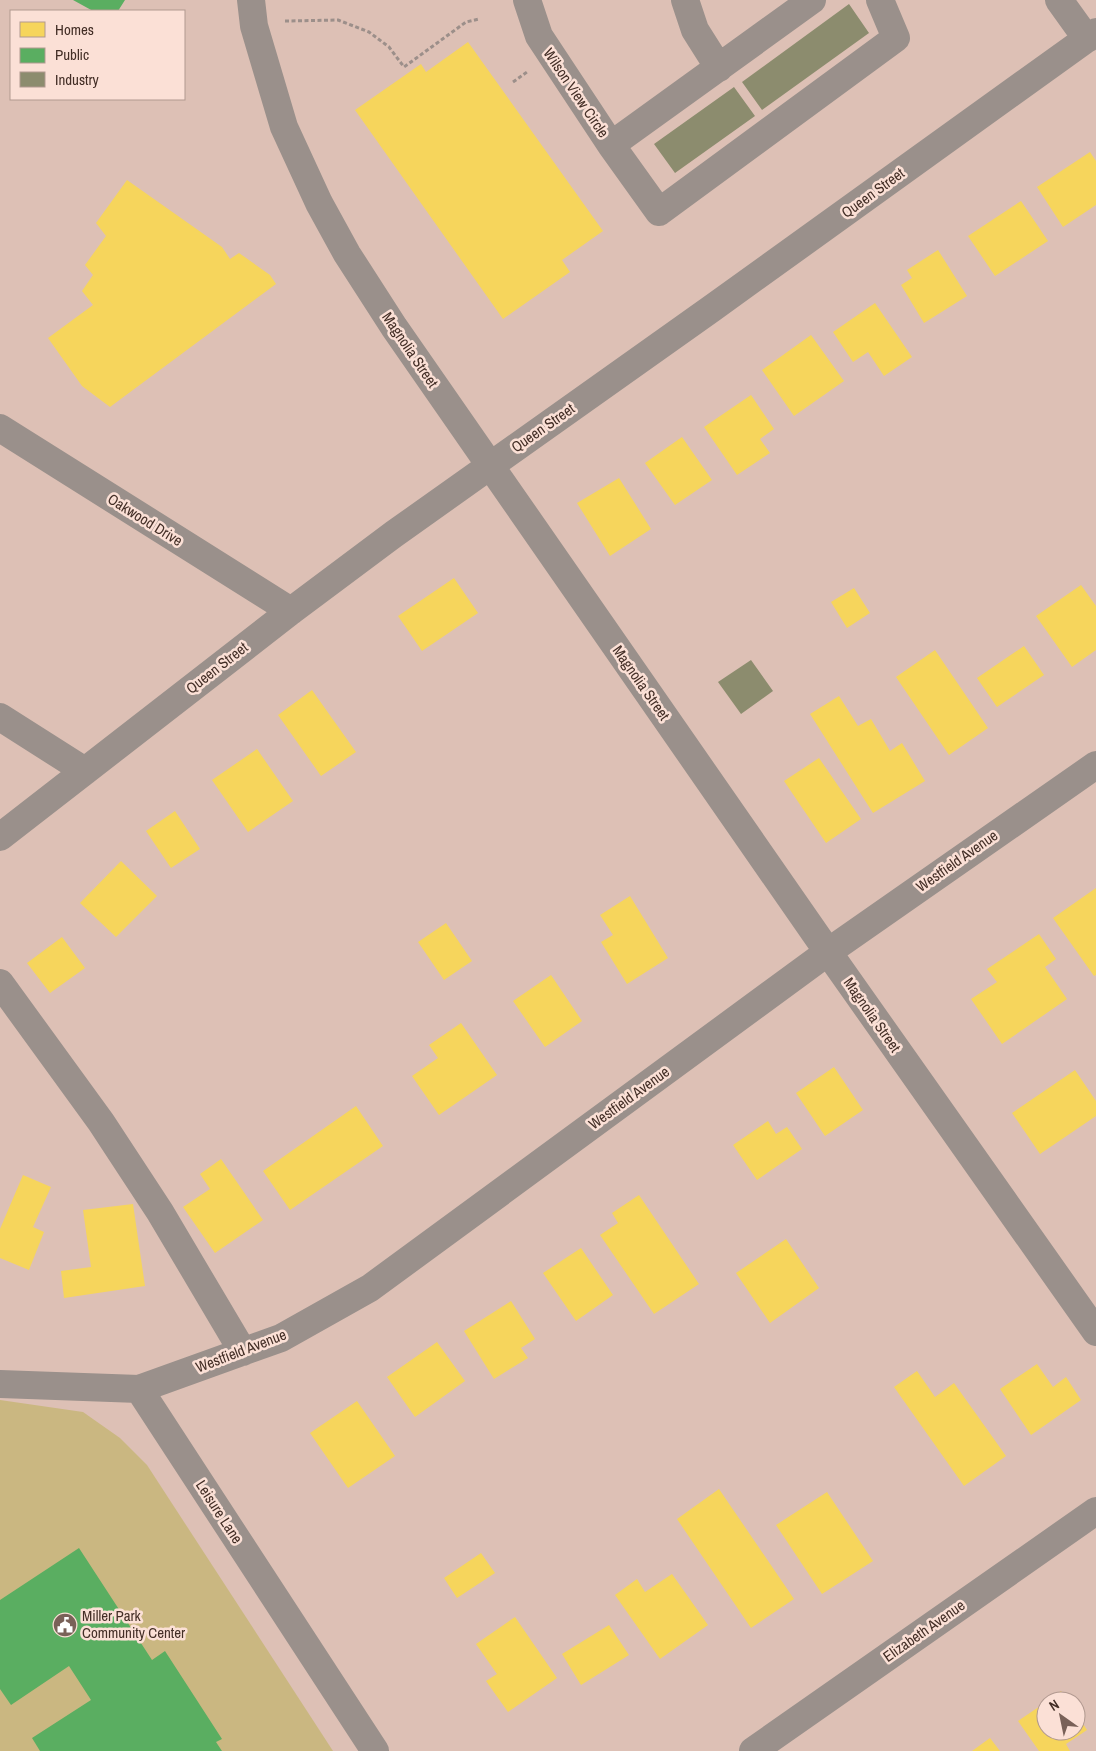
<svg xmlns="http://www.w3.org/2000/svg" width="1096" height="1751" font-family="'Archivo Narrow',sans-serif">
<style>
.green{fill:#cab781}
.homes{fill:#f6d55c}
.public{fill:#5aae61}
.industry{fill:#8c8c6e}
.lines{fill:none;stroke-linecap:round;stroke-linejoin:round}
.path{stroke:#9c8f8a;stroke-width:3;stroke-dasharray:4 2.5;stroke-linecap:butt}
.minor{stroke:#9a908b;stroke-width:28}
.labels{text-anchor:middle;stroke-width:5;stroke-linejoin:round;paint-order:stroke}
.street-label{font-size:15px;fill:#432e26;stroke:#fbe0d6}
.poi-label{font-size:15px;fill:#432e26;stroke:#fbe0d6;text-anchor:start}
</style>
<rect width="100%" height="100%" fill="#ddc0b5"/>
<path class="green" d="M0,1400L83,1412L120,1438L147,1465L333,1751H0Z"/>
<path class="homes" d="M468,42L603,231L562,260L570,272L503,319L355,110L421,64L426,72Z
M1090,152L1096,161V205L1063,227L1037,187Z
M127,180L222,247L230,259L239,253L270,275L276,284L110,407L82,386L48,338L93,305L82,291L93,275L85,265L106,236L96,223Z
M1021,201L1048,241L995,276L968,236Z
M938,250L967,296L924,323L901,285L912,278L907,270Z
M875,303L912,357L884,376L868,352L853,362L833,332Z
M811,335L844,381L794,416L762,370Z
M751,395L774,429L760,439L770,453L737,475L704,427Z
M682,437L712,480L675,505L645,463Z
M619,478L651,529L610,556L577,503Z
M454,578L478,613L422,651L398,616Z
M1081,585L1096,606V650L1072,667L1036,616Z
M854,588L870,613L847,628L831,602Z
M1024,646L1044,675L997,707L977,678Z
M935,650L988,728L949,755L896,677Z
M312,690L356,752L321,776L278,715Z
M839,696L858,726L871,719L890,751L902,743L925,781L873,813L810,714Z
M257,749L293,801L248,832L212,780Z
M819,758L861,819L826,843L784,781Z
M175,811L200,849L171,868L146,831Z
M121,861L157,896L116,937L80,903Z
M1096,888V975L1094,976L1053,918Z
M630,896L668,958L627,984L601,942L613,935L600,915Z
M446,923L472,961L444,980L418,942Z
M1039,934L1056,959L1045,967L1067,999L1002,1044L971,999L997,982L987,969Z
M62,937L85,968L50,993L27,963Z
M551,975L582,1021L545,1047L513,1001Z
M461,1023L497,1075L439,1115L412,1076L438,1058L429,1045Z
M834,1067L863,1110L825,1136L796,1093Z
M1075,1070L1096,1101V1116L1040,1154L1012,1113Z
M356,1106L383,1146L290,1210L263,1171Z
M768,1121L776,1134L787,1127L802,1149L757,1180L733,1145Z
M221,1159L263,1220L215,1253L183,1207L210,1189L200,1174Z
M23,1175L51,1187L33,1227L44,1232L29,1270L0,1258V1229Z
M639,1195L699,1284L654,1314L600,1235L618,1223L612,1213Z
M133,1204L145,1286L64,1298L61,1271L91,1267L83,1210Z
M786,1239L819,1288L770,1323L736,1273Z
M581,1248L613,1295L576,1321L543,1273Z
M511,1301L535,1339L521,1348L528,1358L494,1379L464,1331Z
M437,1342L465,1381L415,1417L387,1377Z
M1037,1364L1053,1387L1066,1377L1081,1400L1031,1435L1000,1389Z
M917,1371L935,1397L954,1383L1006,1456L964,1486L894,1387Z
M357,1401L395,1456L348,1488L310,1433Z
M719,1489L794,1599L751,1628L677,1519Z
M827,1492L873,1561L822,1594L776,1525Z
M481,1553L495,1573L457,1598L444,1578Z
M672,1574L708,1625L660,1659L615,1595L637,1579L645,1592Z
M515,1617L557,1678L508,1712L486,1681L497,1674L476,1644Z
M609,1625L629,1655L581,1685L562,1654Z
M1061,1691L1068,1701H1047Z
M1046,1702V1731H1076V1713L1087,1730L1066,1744L1070,1751H1039L1018,1721Z
M990,1738L1000,1751H972Z"/>
<path class="public" d="M73,0H125L118,11H93Z
M79,1548L152,1660L165,1651L222,1739L216,1742L222,1751H40L32,1738L91,1700L69,1666L11,1705L0,1689V1600Z"/>
<path class="industry" d="M849,4L869,33L762,110L742,82Z
M734,87L755,116L675,173L654,144Z
M751,660L773,691L741,714L718,682Z"/>
<g class="lines">
<path class="path" d="M285,21L338,20L369,32L389,47L404,67L466,22L479,19
M513,82L527,72"/>
<path class="minor" d="M251,0L254,26L284,127L319,203L347,254L394,327L828,952L1096,1332
M527,0L539,36L611,145L659,212L896,38L880,0
M685,0L695,30L719,68
M1059,0L1087,39
M611,145L812,0
M0,428L291,611
M0,717L85,771
M0,837L291,611L394,534L711,309L1096,32
M0,983L101,1122L160,1212L243,1352
M0,1384L139,1389L375,1751
M139,1389L281,1338L370,1288L828,952L1096,765
M753,1751L1096,1511"/>
</g>
<defs>
<g id="civic-disc" transform="scale(1.25)"><circle r="9.5" fill="#796158" stroke="#fbe0d6"/><path d="M-.6-6.5H3V-4.5H.6V-3L4-1V1h2V6H-6V1h2V-1L-.6-3ZM-1.2 2.5V6h2.4V2.5Z" fill="#fff"/></g>
</defs>
<g fill-rule="evenodd">
<use href="#civic-disc" x="65" y="1625"/>
</g>
<g class="labels">
<g class="street-label">
<text transform="translate(576 93) rotate(56)" y="5">Wilson View Circle</text>
<text transform="translate(873 193) rotate(-36)" y="5">Queen Street</text>
<text transform="translate(410 350) rotate(56)" y="5">Magnolia Street</text>
<text transform="translate(543 428) rotate(-35)" y="5">Queen Street</text>
<text transform="translate(145 520) rotate(32)" y="5">Oakwood Drive</text>
<text transform="translate(217 668) rotate(-38)" y="5">Queen Street</text>
<text transform="translate(641 683) rotate(55)" y="5">Magnolia Street</text>
<text transform="translate(957 861) rotate(-35)" y="5">Westfield Avenue</text>
<text transform="translate(872 1015) rotate(55)" y="5">Magnolia Street</text>
<text transform="translate(629 1098) rotate(-36)" y="5">Westfield Avenue</text>
<text transform="translate(241 1351) rotate(-21)" y="5">Westfield Avenue</text>
<text transform="translate(219 1512) rotate(57)" y="5">Leisure Lane</text>
<text transform="translate(924 1631) rotate(-35)" y="5">Elizabeth Avenue</text>
</g>
<g class="poi-label">
<text x="82" y="1621">Miller Park<tspan x="82" dy="17">Community Center</tspan></text>
</g>
</g>
<rect x="10" y="10" width="175" height="90" fill="#fbe0d6" stroke="#b19990"/>
<rect x="20" y="22" width="25" height="15" fill="#f6d55c" stroke="#b19990"/>
<text x="55" y="35" font-size="15" fill="#432e26">Homes</text>
<rect x="20" y="48" width="25" height="15" fill="#5aae61" stroke="#b19990"/>
<text x="55" y="60" font-size="15" fill="#432e26">Public</text>
<rect x="20" y="72" width="25" height="15" fill="#8c8c6e" stroke="#b19990"/>
<text x="55" y="85" font-size="15" fill="#432e26">Industry</text>
<g transform="translate(1061 1716) rotate(327)"><circle r="24" fill="#fbe0d6" stroke="#b19990"/>
<path d="M0-4L9 19L0 12L-9 19Z" fill="#796158"/>
<text y="-8" font-size="14" font-weight="bold" text-anchor="middle" fill="#432e26">N</text>
</g>
</svg>
